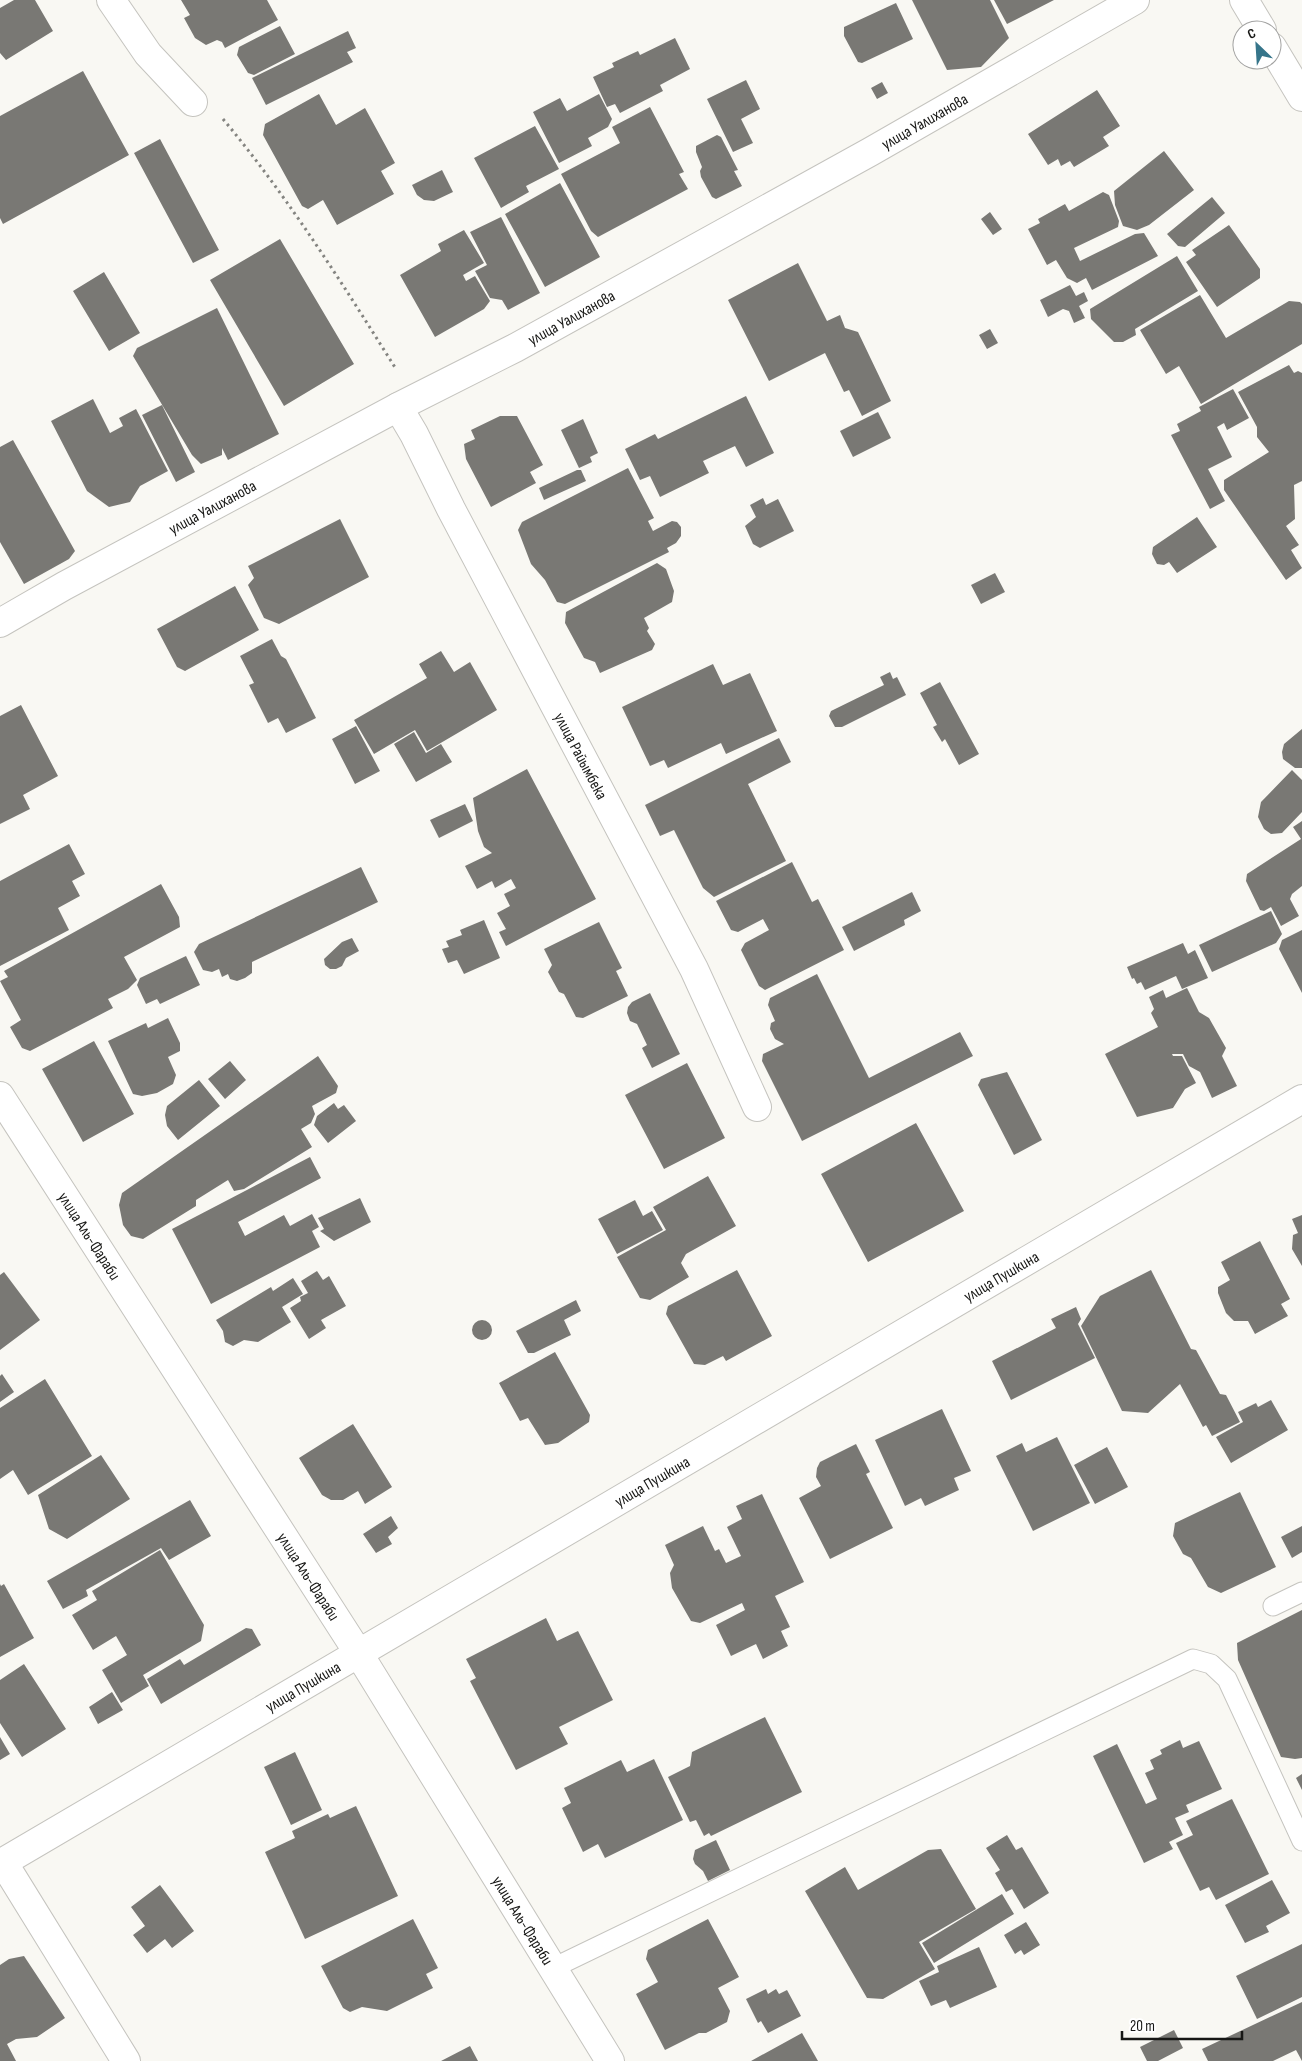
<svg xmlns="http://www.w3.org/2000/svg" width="1302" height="2061" font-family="'Sofia Sans Condensed',sans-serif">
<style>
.building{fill:#797874}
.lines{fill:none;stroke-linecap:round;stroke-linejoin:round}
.lane-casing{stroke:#c5c4bf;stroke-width:21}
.street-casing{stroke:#c5c4bf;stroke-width:30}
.path{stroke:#848480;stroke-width:3;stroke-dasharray:2.5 4;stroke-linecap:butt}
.lane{stroke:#fff;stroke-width:19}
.street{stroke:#fff;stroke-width:28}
.labels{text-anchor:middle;stroke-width:5;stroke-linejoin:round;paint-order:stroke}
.street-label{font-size:16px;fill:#171715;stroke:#fff}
</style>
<rect width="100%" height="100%" fill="#f9f8f3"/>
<path class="building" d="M14,0H35L53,31L6,60L0,53V8Z
M181,0H267L278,20L225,48L222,42L217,40L206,45L195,38L184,18L190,15Z
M912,0H990L1009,38L981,67L947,70Z
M994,0H1054L1007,24Z
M896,3L913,39L862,63L858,62L844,36V27Z
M280,26L295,54L254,75L248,73L237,55L239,47Z
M348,31L356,48L347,52L353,62L266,105L252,78Z
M675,38L690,69L660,85L663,91L620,113L615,104L607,107L593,77L614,67L612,63L638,51L640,55Z
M83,71L129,155L3,224L0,218V116Z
M746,80L760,109L741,119L753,143L733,152L707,99Z
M882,82L888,93L877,99L871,88Z
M1097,90L1120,126L1103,137L1109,146L1074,167L1070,161L1061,166L1058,159L1048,165L1028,134Z
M319,94L336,125L365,108L395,163L381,171L394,194L337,225L323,200L308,209L302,206L263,135L265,124Z
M599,94L612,119L608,127L588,138L592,146L559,163L533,112L560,98L567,111Z
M650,107L684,172L679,174L688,189L598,237L591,231L561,174L620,143L612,127Z
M535,126L559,169L526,186L529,192L501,208L474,158Z
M717,135L721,137L738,170L734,171L742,186L716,199L712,197L701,177L700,171L702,167L696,152V146Z
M160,139L219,250L193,263L134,153Z
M1164,151L1194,190L1149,225L1137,230L1123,226L1115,205L1114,191Z
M442,170L453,192L434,201L424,200L417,195L412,185Z
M560,183L600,257L545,287L505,214Z
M1103,192L1109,195L1119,221L1118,227L1074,248L1080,261L1135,234L1144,233L1158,256L1092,290L1086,278L1077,283L1067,278L1056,260L1047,265L1028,229L1040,223L1038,219L1065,204L1069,211Z
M1212,197L1225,213L1185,247L1178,246L1167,234Z
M990,212L1002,229L993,235L981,219Z
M501,217L540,293L508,310L502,300L490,298L475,271L487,265L470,232Z
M1229,225L1260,269V278L1217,307L1186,262L1196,255L1192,250Z
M464,230L484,263L463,275L466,281L475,276L490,301L484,309L435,337L400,275L441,251L438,244Z
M280,239L354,364L284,406L210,280Z
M1177,256L1198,291L1135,329L1136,335L1123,342H1114L1091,319L1090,309Z
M798,263L827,321L840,315L845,328L858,332L891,401L862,416L849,390L844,392L825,353L769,381L728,300Z
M104,272L140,333L109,351L73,291Z
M1070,285L1076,296L1084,292L1088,301L1079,306L1085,318L1074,323L1069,311L1063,309L1048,317L1040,300Z
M1200,295L1226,338L1289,301L1300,302L1302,304V344L1201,404L1179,366L1166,374L1140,330Z
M217,308L279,434L228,460L222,448V455L201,464L192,455L133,356L137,348Z
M990,329L998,343L987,349L979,335Z
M1289,365L1294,373L1298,371L1302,373V481L1294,485L1295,519L1286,526L1299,545L1291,550L1302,568L1286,580L1224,490V480L1269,452L1257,437V427L1238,392Z
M1233,389L1249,418L1227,430L1224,423L1217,427L1232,457L1208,469L1225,501L1210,509L1171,435L1180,431L1177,424L1201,411L1199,407Z
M746,396L774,453L746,467L735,446L703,461L709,473L660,497L650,476L640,480L625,449L655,434L658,439Z
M93,399L110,433L123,426L119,418L136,409L168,471L140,486L130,502L109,507L87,491L51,421Z
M162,405L195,472L176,482L142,415Z
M878,412L891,438L853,457L840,431Z
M500,416H517L543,465L530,472L536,483L491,507L466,459L464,444L475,439L471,430Z
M583,419L598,453L590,457L592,462L579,468L561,430Z
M13,440L75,551L69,559L24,584L0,542V447Z
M628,468L654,518L648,521L653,531L672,521L677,522L681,527V536L676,543L667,548L669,552L565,604L557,602L545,580L531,564L518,530L522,522Z
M577,470H581L586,481L544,500L539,488Z
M763,498L766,505L778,499L794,531L760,548L753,544L745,526L756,517L750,505Z
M1197,517L1217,547L1177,573L1169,562L1164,565L1157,564L1152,554L1153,547Z
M340,519L369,577L279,624L264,618L248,585L254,578L248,566Z
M657,563L666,569L674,591L672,602L644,618L649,628L647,631L655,644L652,650L600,673L595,662L584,658L565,623L566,612Z
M995,573L1005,592L981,604L971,585Z
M235,586L259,630L185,671L177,667L157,629Z
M272,639L281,656L286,659L316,718L286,733L278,718L268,723L249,685L254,683L240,656Z
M441,651L454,672L470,662L497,710L427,751L415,730L374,754L354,720L427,678L419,664Z
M713,664L723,685L750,673L777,731L726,754L721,743L668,768L664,760L650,766L622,707Z
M890,672L893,679L897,677L906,695L842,727H835L829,716L831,711L884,685L880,677Z
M940,682L979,754L959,765L945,739L942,742L933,727L937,725L920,693Z
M21,705L58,776L23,795L30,809L0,824V716Z
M356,726L380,771L355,784L332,739Z
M1302,729V768H1295L1283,759L1282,752L1284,744Z
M414,732L426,753L441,744L452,762L416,782L394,744Z
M779,738L791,762L748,784L786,861L714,897L703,888L674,830L660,836L645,805Z
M527,769L596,899L506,946L499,932L506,929L497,913L510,906L504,894L516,888L511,879L495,888L492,881L477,889L465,866L492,853L484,847L478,831L473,798Z
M1292,770L1302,780V812L1282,833L1271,834L1264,829L1258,817L1261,802Z
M465,804L473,821L439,838L430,820Z
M1302,821V886L1292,894L1290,899L1299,916L1281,926L1271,907L1264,911L1260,910L1246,881L1247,874L1301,839L1293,827Z
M69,844L85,874L72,881L80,896L58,908L69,930L0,966V881Z
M792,862L812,902L818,899L844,950L765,990L759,986L741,950L745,943L769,930L763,919L738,932L731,930L716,901Z
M361,867L378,902L252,962V973L245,978L237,981L230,979L228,974L222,977L219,969L212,972L203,970L194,952L199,944Z
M161,884L179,917L180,927L124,957L137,980L128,989L108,999L113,1008L30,1051L22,1048L10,1027L21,1020L0,981L8,977L4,971Z
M912,892L921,911L904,920L905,925L854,951L842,927Z
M1271,911L1282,934L1276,943L1212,972L1199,945Z
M484,920L500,958L464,974L457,960L448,963L442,949L449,947L446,941L462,935L460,930Z
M599,922L622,968L616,971L628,996L583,1018L576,1017L564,994L559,992L548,972L552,965L544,949Z
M1302,930V993L1279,949L1282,940Z
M352,938L359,951L346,958L342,966L336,969H330L325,965L324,959L342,942Z
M1183,943L1188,954L1195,950L1208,978L1182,989L1176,976L1145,990L1141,982L1137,984L1134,978L1132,979L1127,967Z
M186,956L200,985L160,1004L157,999L146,1004L137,985L140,978Z
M817,974L869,1078L960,1032L973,1056L802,1141L762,1061L763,1054L784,1044L775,1039L770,1029L771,1023L775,1021L768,1005L770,998Z
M1187,988L1199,1012L1209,1018L1226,1048L1222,1056L1237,1086L1212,1098L1200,1072L1189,1066L1183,1054H1172L1173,1056H1182L1196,1083L1185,1089L1173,1108L1137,1117L1105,1054L1158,1027L1151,1013L1154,1009L1149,997L1163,990L1166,998Z
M650,993L680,1054L652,1068L642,1048L647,1045L637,1024L630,1021L627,1013L628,1007L632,1002Z
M168,1018L180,1043V1051L168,1057L176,1075L173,1084L157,1093L142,1096L133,1094L108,1041L146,1023L148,1028Z
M94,1041L134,1114L83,1142L42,1069Z
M318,1056L338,1086L336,1093L312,1106L315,1114L311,1123L301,1129L312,1147L244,1189L234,1191L228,1180L196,1200V1206L143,1239L131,1236L123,1225L119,1205L122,1193Z
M230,1061L246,1080L225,1099L208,1079Z
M687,1063L725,1138L664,1169L625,1095Z
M1007,1072L1042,1140L1014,1155L978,1085L981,1079Z
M199,1080L220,1106L178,1140L167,1126L165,1115L167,1106Z
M334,1103L338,1109L344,1105L356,1121L328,1143L314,1125L317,1116Z
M916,1123L964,1211L868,1262L821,1174Z
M310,1157L321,1178L238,1222L245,1236L284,1215L290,1226L312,1214L319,1227L312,1231L320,1247L211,1304L172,1229Z
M708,1176L736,1226L686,1254L681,1263L689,1277L650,1300L640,1298L617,1257L666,1230L653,1207Z
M360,1198L371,1222L334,1241L320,1231L324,1229L318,1218Z
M635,1200L643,1216L652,1211L663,1230L617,1254L598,1219Z
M1302,1215V1266L1292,1249L1293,1235L1298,1233L1292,1219Z
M1260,1241L1290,1299L1281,1304L1288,1316L1255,1334L1248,1321H1234L1226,1313L1218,1293V1287L1230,1280L1221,1262Z
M737,1270L772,1336L726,1361L723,1356L705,1365L694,1364L666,1314L668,1306Z
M1151,1270L1191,1349L1196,1350L1220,1394L1226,1395L1240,1422L1212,1436L1206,1425L1203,1427L1180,1384L1148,1413L1122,1411L1081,1326L1100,1296Z
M317,1271L323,1280L329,1276L346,1306L321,1320L326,1328L309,1339L290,1308L301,1301L300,1297L308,1293L301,1281Z
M4,1272L40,1320L0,1350V1275Z
M293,1278L303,1294L282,1307L291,1322L258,1342L244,1340L233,1346L225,1342L223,1331L216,1320L271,1287L273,1291Z
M576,1300L581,1311L564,1320L571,1335L534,1353H528L516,1331Z
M1076,1307L1081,1319L1078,1324L1095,1358L1011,1400L992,1361L1056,1328L1051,1319Z
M472 1330a10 10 0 1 1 20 0a10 10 0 1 1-20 0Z
M555,1352L590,1415L589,1422L558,1443L545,1445L528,1418L520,1421L499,1383Z
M2,1374L14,1392L0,1402V1376Z
M45,1379L92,1456L28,1495L13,1470L0,1479V1408Z
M1271,1400L1288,1430L1231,1463L1216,1437L1243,1422L1238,1412L1256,1403L1258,1407Z
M942,1409L971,1471L954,1478L959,1490L925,1506L921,1498L905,1506L875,1440Z
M353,1424L392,1487L365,1504L358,1491L343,1500H331L322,1495L299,1458Z
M1057,1437L1090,1503L1033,1531L996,1456L1022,1443L1026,1452Z
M856,1444L870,1472L866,1474L893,1528L830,1559L799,1498L821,1486L816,1477L817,1468L820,1462Z
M1107,1447L1128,1487L1095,1504L1074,1465Z
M101,1455L130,1499L67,1539L49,1529L38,1495Z
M1240,1492L1276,1567L1221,1593L1208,1587L1191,1558L1183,1554L1173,1536L1175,1523Z
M762,1494L804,1582L775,1596L790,1627L781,1631L788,1646L763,1659L756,1644L731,1656L716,1625L745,1610L742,1603L700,1623L691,1621L672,1588L670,1573L674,1565L665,1545L703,1526L715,1551L719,1549L726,1563L741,1556L727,1527L742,1519L736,1506Z
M190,1500L211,1536L169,1560L161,1548L86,1590L88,1596L63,1609L47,1581Z
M391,1516L398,1528L388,1537L392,1544L376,1553L363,1534Z
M1302,1526V1552L1292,1558L1281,1537Z
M160,1550L204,1625L201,1641L143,1675L149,1686L121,1703L102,1670L127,1655L116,1636L93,1650L72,1615L97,1600L92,1591Z
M0,1584L1,1586L4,1584L34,1638L0,1657Z
M1302,1610V1758L1295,1759L1281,1757L1238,1660L1237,1643Z
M546,1618L557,1641L578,1631L613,1700L559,1727L568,1744L516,1770L470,1681L476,1678L466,1659Z
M246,1628L252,1629L261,1645L161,1704L147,1679L180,1659L184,1665Z
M24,1664L66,1729L22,1757L0,1723V1680Z
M112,1692L123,1710L98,1724L89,1707Z
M765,1717L802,1792L711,1836L709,1833L704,1836L696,1820L690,1822L668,1777L690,1766L692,1752Z
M0,1737L10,1754L0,1760Z
M1180,1740L1183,1748L1199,1741L1222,1789L1186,1805L1189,1812L1175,1818L1183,1835L1169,1842L1173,1849L1144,1863L1093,1756L1117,1744L1146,1804L1157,1799L1145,1773L1154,1769L1150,1760L1162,1754L1160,1750Z
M295,1752L322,1810L291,1825L264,1767Z
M654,1759L683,1820L605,1858L598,1844L583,1852L562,1808L571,1803L564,1788L621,1760L627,1772Z
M1302,1774V1790L1296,1778Z
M1232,1799L1269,1874L1216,1900L1209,1887L1200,1891L1176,1843L1193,1835L1186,1821Z
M356,1806L398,1896L305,1939L265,1852L295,1838L292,1831L328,1814L330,1818Z
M1007,1835L1016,1850L1022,1847L1049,1893L1024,1909L1012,1889L1006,1892L995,1873L1000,1870L986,1848Z
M716,1840L730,1870L708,1881L703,1871L695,1864L693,1859L695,1850Z
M941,1849L976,1909L919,1942L935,1969L883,1999L867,1998L805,1891L845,1867L858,1890L928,1850Z
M1272,1880L1290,1913L1266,1926L1269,1932L1245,1943L1225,1905Z
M160,1885L194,1931L172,1948L165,1939L147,1953L133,1935L145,1926L131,1907Z
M1002,1894L1014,1914L934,1963L922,1943Z
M413,1919L438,1968L426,1974L433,1988L387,2011L362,2007L350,2012L343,2008L321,1966Z
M708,1919L739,1977L718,1988L730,2011L727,2022L706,2033H699L665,2050L636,1994L658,1982L646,1959L648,1950Z
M1026,1922L1040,1945L1024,1955L1021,1950L1015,1954L1004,1935Z
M1302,1944V1997L1257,2019L1236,1976Z
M979,1947L997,1987L950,2008L946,2000L931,2006L919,1981L939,1972L937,1966Z
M24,1956L65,2018L37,2037L16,2039L7,2044L16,2061H0V1965L9,1959Z
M766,1989L768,1994L776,1989L779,1994L787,1990L801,2016L768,2033L761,2021L758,2023L746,1999Z
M1302,2002V2061L1296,2050L1273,2061H1208L1202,2049Z
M1174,2030L1183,2048L1158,2061H1147L1140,2047Z
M802,2033L818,2061H751Z
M470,2046L478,2061H441Z"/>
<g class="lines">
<g class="lane-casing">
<path id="lane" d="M1273,1606L1302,1592
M553,1968L1193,1659L1211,1664L1227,1679L1302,1841"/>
</g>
<g class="street-casing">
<g id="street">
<path d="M111,0L148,54L193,102"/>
<path d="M1244,0L1262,30"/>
<path d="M1272,47L1302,97"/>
<path id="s1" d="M398,407L414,434L451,509L694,969L757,1107"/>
<path id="s2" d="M0,623L64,586L398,407L515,348L870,152L1135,0"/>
<path id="s3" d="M0,1096L359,1654L610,2061"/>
<path d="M3,1862L126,2061"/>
<path id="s4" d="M0,1864L1302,1099"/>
</g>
</g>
<path class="path" d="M223,119C288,197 342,283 396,369"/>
<use href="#lane" class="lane"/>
<use href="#street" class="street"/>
</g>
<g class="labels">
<g class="street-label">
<text dy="6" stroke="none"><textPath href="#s2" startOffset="1052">улица Уалиханова</textPath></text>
<text dy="6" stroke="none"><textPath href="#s2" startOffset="648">улица Уалиханова</textPath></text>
<text dy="6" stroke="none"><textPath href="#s2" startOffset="242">улица Уалиханова</textPath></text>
<text dy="6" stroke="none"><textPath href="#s1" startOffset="394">улица Райымбека</textPath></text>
<text dy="6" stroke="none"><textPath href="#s3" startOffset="166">улица Аль-Фараби</textPath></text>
<text dy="6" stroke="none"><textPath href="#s4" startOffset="1161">улица Пушкина</textPath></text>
<text dy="6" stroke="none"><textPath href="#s4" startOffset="756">улица Пушкина</textPath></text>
<text dy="6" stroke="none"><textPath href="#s3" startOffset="571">улица Аль-Фараби</textPath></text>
<text dy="6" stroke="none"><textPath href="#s4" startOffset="351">улица Пушкина</textPath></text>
<text dy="6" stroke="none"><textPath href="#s3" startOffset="976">улица Аль-Фараби</textPath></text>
</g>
</g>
<g transform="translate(1257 45) rotate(335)"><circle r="24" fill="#ffffff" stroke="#a2a2a1"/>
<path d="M0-4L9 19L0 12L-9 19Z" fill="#36758a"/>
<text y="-8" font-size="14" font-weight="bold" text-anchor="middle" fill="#171715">С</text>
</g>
<path d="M1122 2031v8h120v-8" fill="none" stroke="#171715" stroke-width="2.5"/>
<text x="1130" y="2031" font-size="15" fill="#171715" stroke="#ffffff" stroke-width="4" paint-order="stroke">20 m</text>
</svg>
